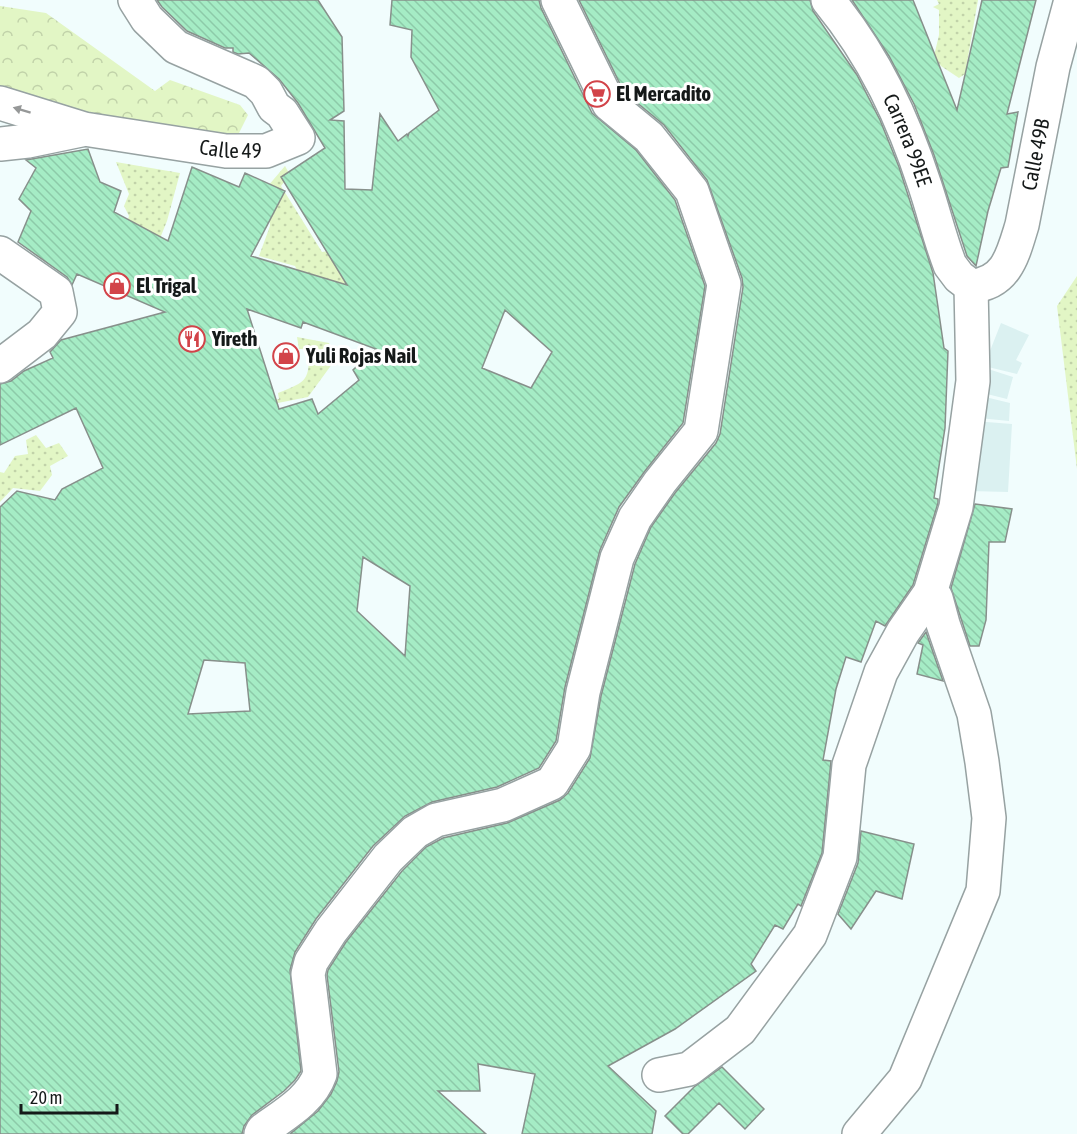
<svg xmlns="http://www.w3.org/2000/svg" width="1077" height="1134" font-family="'Asap Condensed',sans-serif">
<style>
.built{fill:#dbf1f1}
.grass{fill:url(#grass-dots)}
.park{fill:url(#park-crowns)}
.building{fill:url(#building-back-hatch);stroke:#87908b;stroke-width:1.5;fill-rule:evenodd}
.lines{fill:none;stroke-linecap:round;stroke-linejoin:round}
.minor-casing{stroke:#97a2a2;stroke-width:36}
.minor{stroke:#fff;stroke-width:33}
.oneway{fill:#969898}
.labels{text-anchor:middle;stroke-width:6;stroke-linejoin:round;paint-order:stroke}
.poi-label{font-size:21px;font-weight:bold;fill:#151919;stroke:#fff;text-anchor:start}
.street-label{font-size:21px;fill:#151919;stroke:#fff}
</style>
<defs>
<pattern id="grass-dots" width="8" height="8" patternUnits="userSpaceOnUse" patternTransform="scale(1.5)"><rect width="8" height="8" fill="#e2f6c5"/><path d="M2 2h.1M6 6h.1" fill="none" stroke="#c1d2a9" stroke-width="1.8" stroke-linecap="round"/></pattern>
<pattern id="park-crowns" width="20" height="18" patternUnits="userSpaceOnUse" patternTransform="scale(1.5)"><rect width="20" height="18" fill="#e2f6c5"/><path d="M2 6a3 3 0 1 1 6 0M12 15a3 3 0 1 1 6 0" fill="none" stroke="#c1d2a9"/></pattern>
<pattern id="building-back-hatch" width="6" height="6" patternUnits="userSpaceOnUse" patternTransform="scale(1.5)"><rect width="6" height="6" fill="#a5ecc5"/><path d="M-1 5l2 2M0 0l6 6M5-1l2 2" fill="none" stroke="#8dcaa9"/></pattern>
</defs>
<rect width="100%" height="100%" fill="#f1fdfd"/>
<path class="built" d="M1001,323L1029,335L1016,360L1022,363L1017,374L984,366Z
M985,368L1013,377L1007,399L983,393Z
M981,396L1010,403L1009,421L979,418Z
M974,421L1012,424L1008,492L969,491Z"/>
<path class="grass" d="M937,0H978L965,74L959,78L941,66L934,56L939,35V10L933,7L939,4Z
M116,162L180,173L167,221L154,253L121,241L129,216L124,206L129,194Z
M285,166L290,175L281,186L322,252L328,251L387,327L298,272L295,266L259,256L270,226L268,186Z
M1077,276V469L1057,306Z
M297,337L329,343L335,360L308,397L248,409L247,405L279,399L278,393C308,381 309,381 309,349H299Z
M36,435L46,448L59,443L68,456L50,466L52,475L40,491L13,488L0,502V472L4,473L15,456L28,454L26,440Z"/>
<path class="park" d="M0,6L46,13L155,91L170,80L240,105L248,115L239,133L219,139L0,96Z"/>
<path class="building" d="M157,0H318L342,37L344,111L330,120L344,121L345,189L372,190L380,114L398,141L407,134L408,136L409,133L439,110L411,57L412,30L390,25L392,0H539L541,8L592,113L636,150L675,200L705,286L683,423L645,471L619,507L600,550L565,687L556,741L539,768L497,787L432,802L405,816L373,846L316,919L295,952L290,970L301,1071L295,1080L284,1091L252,1115L244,1126L242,1134H0V507L17,491L55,500L62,489L103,468L76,408L0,445V384L11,381L24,371L53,358L50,352L61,340L165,312L77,274L72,285L67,277L18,242L31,211L19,199L36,168L26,160L88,149L100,182L121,191L114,212L168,241L192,167L239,187L245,173L285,191L251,256L347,285L281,177L325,148L298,103L279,79L249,53L238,54L233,52V48H225L187,31L162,7ZM247,309L301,328L303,322L376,349L353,370L359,380L318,414L312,399L279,409ZM505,310L552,352L531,388L482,368ZM363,557L410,586L405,656L357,611ZM204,660L245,663L250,711L188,714Z
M579,0H810L813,11L857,75L880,120L899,167L933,273L944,348L948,351L945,428L934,498L938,499V503L913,585L885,626L876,621L861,662L846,657L836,689L823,760L831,761L822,853L801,906L798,904L783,929L775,925L751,964L756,971L675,1029L608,1066L656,1111L652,1134H522L535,1074L478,1064L480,1091H438L486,1134H290L318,1111L331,1094L337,1081L339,1072L327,975L328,970L346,942L402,871L426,847L443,838L507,823L560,800L568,793L590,758L601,696L635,564L651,527L675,493L716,443L720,434L743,287L742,278L707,180L664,125L624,92Z
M852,0H913L957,110L982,0H1036L1007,114L1018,112L1008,167L1001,168L988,211L976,266L967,256L934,155L914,104L889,56Z
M975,504L1012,509L1005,542H989L986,620L979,646H970L951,588Z
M926,632L943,681L917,674L923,645L918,643Z
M861,831L914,844L902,899L876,891L851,929L838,914L858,863Z
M722,1067L764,1109L745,1129L719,1103L688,1134H683L665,1116L694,1087Z"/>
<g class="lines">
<g class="minor-casing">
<g id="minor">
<path id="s1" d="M828,0C874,56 903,118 925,186C934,213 940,239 950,265L959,277L971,286"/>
<path id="s2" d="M0,103L84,129L226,151H266L298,138L282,113L274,107L266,92L256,82L176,47L147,19L135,0"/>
<path d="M0,144L28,141L81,130"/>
<path d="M0,253L56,292L60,312L42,334L0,366"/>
<path id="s3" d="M971,286C1007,284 1013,254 1022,225L1053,67L1071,0"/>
<path d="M659,1075L689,1069L740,1030L810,935L840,857L849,765L881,672L903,632L930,593L956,507L973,381L971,286"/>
<path d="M261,1134L263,1130C285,1114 311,1100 320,1074L308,974L311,962L331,931L388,858L415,832L436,820L503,805L552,783L574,748L583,692L617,558L635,518L660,482L701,431L724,284L692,191L649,137L609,104L558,0"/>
<path d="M859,1134L905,1079L983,891L989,818L982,762L974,714L943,624L936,598L930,593"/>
</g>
</g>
<use href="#minor" class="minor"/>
</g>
<defs><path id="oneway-solid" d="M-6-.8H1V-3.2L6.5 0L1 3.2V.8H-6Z" transform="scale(1.5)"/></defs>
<use class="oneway" href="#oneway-solid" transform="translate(22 110) rotate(-163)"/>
<defs>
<g id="supermarket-ring" transform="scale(1.35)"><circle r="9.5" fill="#fff" stroke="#d24349" stroke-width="1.5"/><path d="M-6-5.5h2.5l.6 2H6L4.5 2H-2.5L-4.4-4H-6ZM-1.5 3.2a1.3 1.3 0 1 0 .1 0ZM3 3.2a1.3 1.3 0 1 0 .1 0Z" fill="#d24349"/></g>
<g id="shop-ring" transform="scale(1.35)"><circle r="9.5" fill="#fff" stroke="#d24349" stroke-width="1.5"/><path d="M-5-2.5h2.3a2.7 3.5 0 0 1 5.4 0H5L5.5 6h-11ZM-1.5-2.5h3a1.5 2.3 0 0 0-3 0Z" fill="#d24349"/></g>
<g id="restaurant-ring" transform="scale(1.35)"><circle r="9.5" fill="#fff" stroke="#d24349" stroke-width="1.5"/><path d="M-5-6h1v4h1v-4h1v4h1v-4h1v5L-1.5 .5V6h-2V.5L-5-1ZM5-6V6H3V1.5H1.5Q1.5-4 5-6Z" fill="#d24349"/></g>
</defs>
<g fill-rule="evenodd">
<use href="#supermarket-ring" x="597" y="94"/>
<use href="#shop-ring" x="117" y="286"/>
<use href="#restaurant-ring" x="192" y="339"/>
<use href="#shop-ring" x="286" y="356"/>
</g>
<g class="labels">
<g class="poi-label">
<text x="616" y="101">El Mercadito</text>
<text x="136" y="293">El Trigal</text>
<text x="212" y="346">Yireth</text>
<text x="306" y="363">Yuli Rojas Nail</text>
</g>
<g class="street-label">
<text dy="7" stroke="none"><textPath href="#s1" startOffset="162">Carrera 99EE</textPath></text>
<text dy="7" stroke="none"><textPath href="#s2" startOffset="236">Calle 49</textPath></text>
<text dy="7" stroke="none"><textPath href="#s3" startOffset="158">Calle 49B</textPath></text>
</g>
</g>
<path d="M21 1104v9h96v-9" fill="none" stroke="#151919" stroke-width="3"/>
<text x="30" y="1104" font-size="18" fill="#151919" stroke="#ffffff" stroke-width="4.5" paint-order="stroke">20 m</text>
</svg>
